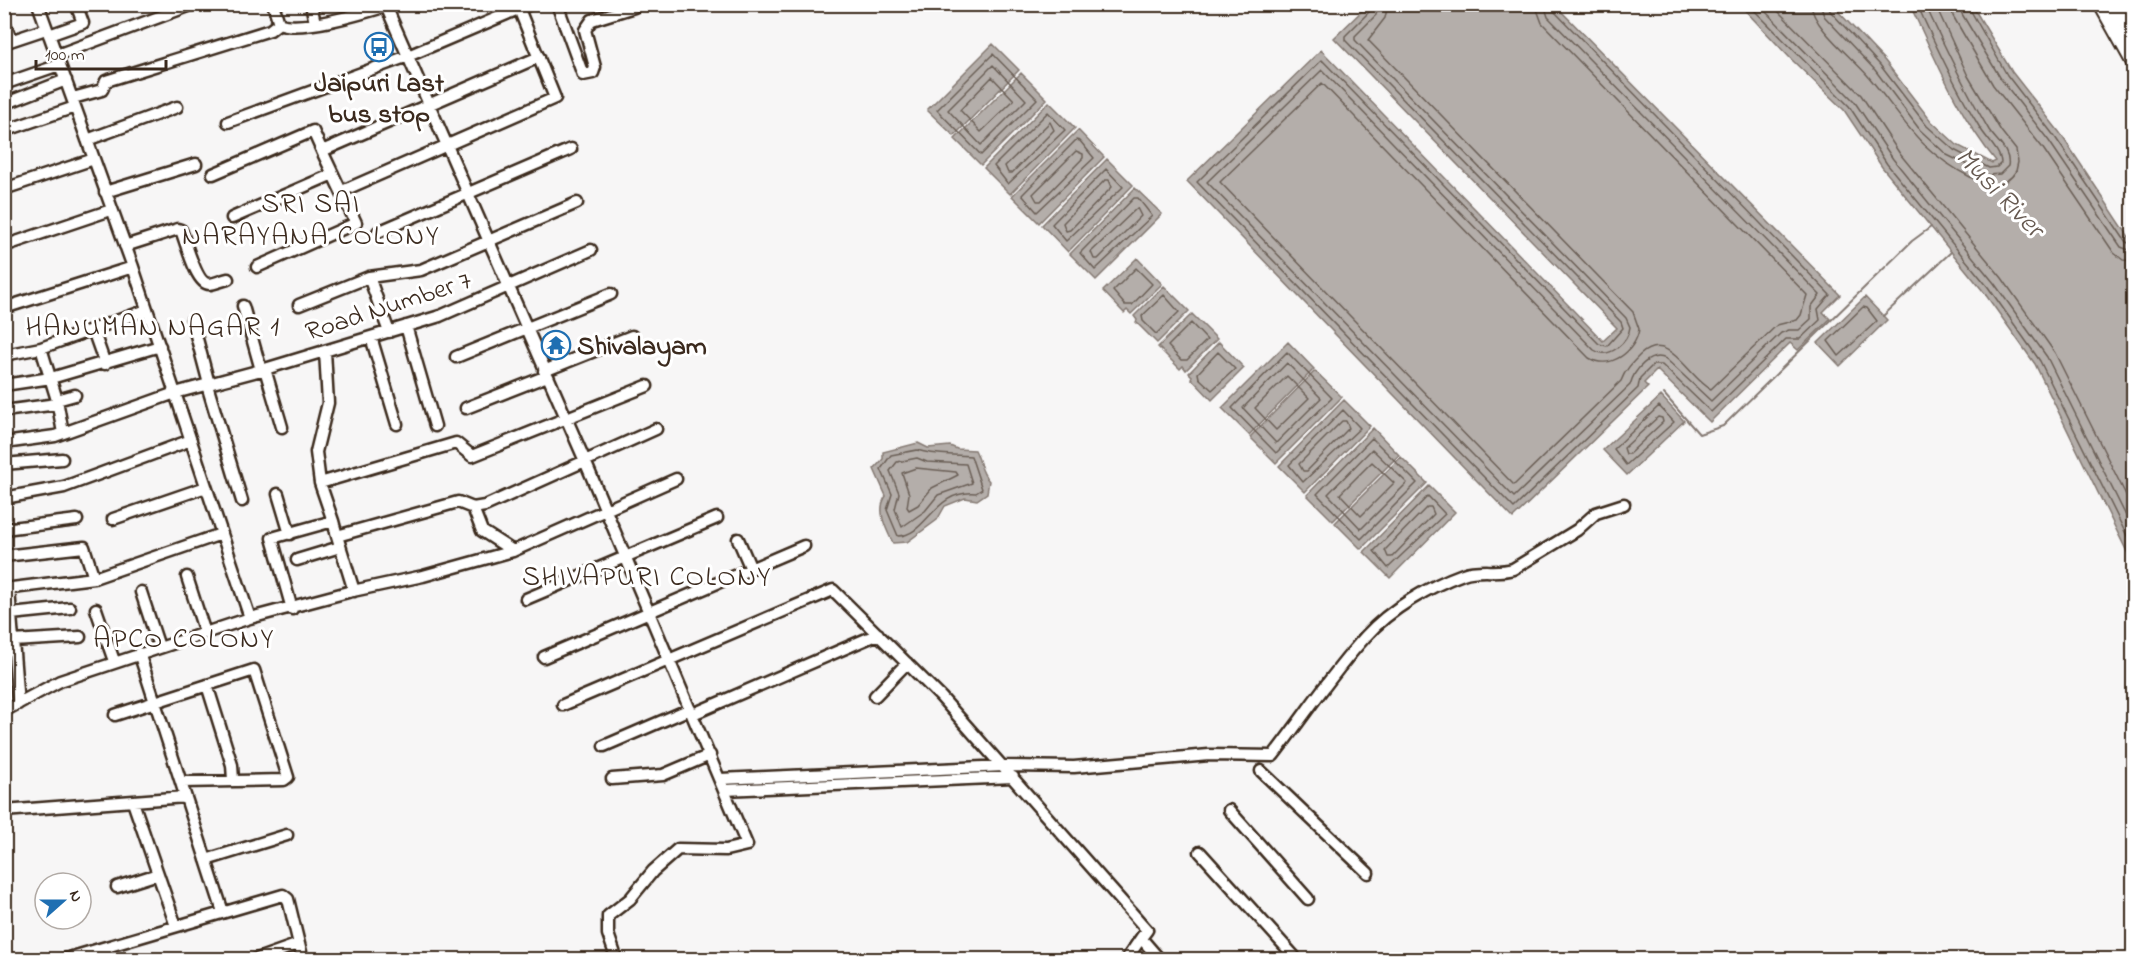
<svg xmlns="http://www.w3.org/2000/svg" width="2138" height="964" font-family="'Indie Flower',sans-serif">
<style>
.water{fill:#b4aeaa;stroke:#847972;stroke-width:1.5}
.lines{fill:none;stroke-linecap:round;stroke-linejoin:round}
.shore{stroke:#6b5f56;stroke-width:1.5}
.stream{stroke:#847972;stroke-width:2}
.minor-casing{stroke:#3b2a1e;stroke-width:15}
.tertiary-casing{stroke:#3b2a1e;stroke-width:18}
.minor{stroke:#fff;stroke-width:10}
.tertiary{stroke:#fff;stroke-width:14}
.labels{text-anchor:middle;stroke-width:6;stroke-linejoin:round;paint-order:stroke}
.poi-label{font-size:27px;font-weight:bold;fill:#3b2a1e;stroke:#fff}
.street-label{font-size:27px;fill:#3b2a1e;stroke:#fff}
.water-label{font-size:28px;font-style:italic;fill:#65584f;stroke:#fff}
.neighbourhood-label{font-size:28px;letter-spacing:1.5px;fill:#3b2a1e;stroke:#fff}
</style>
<rect width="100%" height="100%" fill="#f7f6f6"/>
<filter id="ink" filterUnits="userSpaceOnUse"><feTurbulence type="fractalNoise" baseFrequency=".0167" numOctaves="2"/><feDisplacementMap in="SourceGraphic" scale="12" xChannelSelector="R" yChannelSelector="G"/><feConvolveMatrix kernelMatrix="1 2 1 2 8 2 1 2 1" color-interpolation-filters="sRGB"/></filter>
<g filter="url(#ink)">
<path class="water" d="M1368,5H1555L1840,295L1823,312L1830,319L1798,350L1790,343L1710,422L1657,370L1644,383L1648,387L1513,518L1187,181L1321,50L1603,341L1617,328L1334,38Z
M1740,5H1832L1885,61L1931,121L1957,145L1992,163L1996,161C1958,115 1935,58 1910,5H1972L2012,72L2060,133L2133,243V564L2035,364L1983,291L1882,167L1844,110L1792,60Z
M993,44L1019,70L954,136L927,110Z
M1021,73L1047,99L981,165L955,139Z
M1049,102L1075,128L1010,194L984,168Z
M1078,130L1104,157L1039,223L1012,196Z
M1107,159L1133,185L1068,252L1042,225Z
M1135,188L1162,214L1096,280L1070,254Z
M1137,258L1162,284L1131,314L1127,310L1124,313L1103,291Z
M1164,286L1189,311L1157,343L1136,322L1137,320L1134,316Z
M1865,297L1887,320L1840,366L1818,343Z
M1192,314L1217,339L1186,370L1183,366L1180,369L1158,347Z
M1219,342L1244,368L1212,400L1191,378L1192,376L1189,373Z
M1288,342L1314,369L1249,435L1222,408Z
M1315,371L1342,397L1276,463L1250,437Z
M1661,396L1684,421L1627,475L1603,450Z
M1344,400L1370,426L1305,492L1279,466Z
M1373,428L1399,455L1333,521L1307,495Z
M918,443L928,448L950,446L957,449L975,450C981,461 980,472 989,481L987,493L977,500L965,498L945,506L937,520L907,542L893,543C886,529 876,510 886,496L874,469L883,459V452Z
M1401,457L1427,483L1361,549L1335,523Z
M1429,486L1455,512L1390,578L1364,552Z"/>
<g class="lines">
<path class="shore" d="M1372,4L1370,11L1345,36V40L1621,322L1623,328L1607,346L1599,344L1322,60L1197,182L1514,508L1638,388L1640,378L1653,365H1662L1711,412L1786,339H1800L1820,320L1818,309L1830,295L1554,11L1552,4
M1379,4L1376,15L1355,36V40L1626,318L1630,327C1628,343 1609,360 1594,350L1322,70L1207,182L1514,497L1630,385C1634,370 1650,351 1666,359L1711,401L1781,333L1789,330H1799L1811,319V307L1820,295L1548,17L1544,4
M1388,4L1385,18L1368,40L1633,312L1639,329C1636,351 1610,371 1589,358L1322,83L1220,182L1514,485L1621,381C1625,370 1632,363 1640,355C1669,328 1689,379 1711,389L1777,325L1797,320L1801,315L1807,295L1542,23L1535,4
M1748,4L1849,106L1887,164L1988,287L2040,361L2134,550
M1758,4L1854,101L1893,159L1994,283L2047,357L2134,532
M1771,4L1861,95L1900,154L2002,278L2055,353L2134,511
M1811,4C1812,27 1853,58 1868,76C1905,120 1917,150 1972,178C1988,186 2005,189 2016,171L2018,162L2016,150L2001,131L1968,76L1935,4
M1820,4L1824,16L1875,70L1920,130L1947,155L1988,175L2000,174L2008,166C2011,151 1996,141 1989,130C1965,89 1945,48 1925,4
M1828,4L1830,11L1880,65L1927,126L1954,150L1989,168L1997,167L2001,163C2001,152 1986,138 1980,128C1956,88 1936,47 1917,4
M1951,4L1953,16L1993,85L2042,147L2114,253L2123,260L2134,261
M1960,4L1962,14L2001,79L2049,141L2121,247L2134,252
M1967,4L2007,75L2055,137L2126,242L2134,245
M993,54L1037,99L981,155L937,110Z
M993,65L1026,100L981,145L948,110Z
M992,77L1014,100L981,132L960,110Z
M1048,112L1065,130L1008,184L994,166Z
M1050,122L1054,130L1012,173H1008L1005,166Z
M1076,140L1080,141L1094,158L1037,212L1022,195Z
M1076,151L1083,154V158L1041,201H1037L1033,194Z
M1106,169L1123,187L1066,241L1052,224Z
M1105,180H1109L1112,187L1070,230L1066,231L1063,223Z
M1134,198H1138L1152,216L1095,270L1080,253Z
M1137,208L1141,216L1098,259H1094L1091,252Z
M1136,268L1152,284L1132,305H1125L1113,291Z
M1164,295L1179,312L1156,334L1143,321L1142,316Z
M1863,307L1867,308L1877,321L1839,356L1828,341Z
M1191,323L1207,340L1187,360H1181L1168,346Z
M1218,352L1235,369L1212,390L1199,378L1198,373Z
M1287,352L1332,398L1276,453L1232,408Z
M1287,363L1321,398L1276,443L1243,408Z
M1287,376L1309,398L1276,430L1255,408Z
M1659,406L1674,422L1626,465L1614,449Z
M1343,410L1360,428L1303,482L1289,465Z
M1658,417L1662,418L1663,422L1629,454H1626L1624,448Z
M1342,421H1346L1349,428L1307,471H1303L1299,464Z
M1372,438L1417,483L1361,539L1317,494Z
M1372,449L1407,483L1361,529L1328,494Z
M917,450C935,456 952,454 971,456L982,489L976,493C934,489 927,536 898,536L887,510L892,494L881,469L891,455Z
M917,458L927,462L966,464L972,483L938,495L925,511L902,527L895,509L899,493L890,471L897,462Z
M1372,462L1394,483L1361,516L1340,494Z
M916,468L956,472L958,475L932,488L918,505L909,510L907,507L909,494L902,473Z
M1428,496L1445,514L1388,568L1374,551Z
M1427,507H1431L1434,514L1392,557H1388L1385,550Z"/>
<path class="stream" d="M1883,316L1951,252
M1664,394L1699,434L1723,426L1912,241L1931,227"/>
<g class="minor-casing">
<path id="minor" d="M38,4L133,267L250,618
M273,4L279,23C299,33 367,12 390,5
M311,4L315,23
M557,4L583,75L593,73L595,67L585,30L592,20L634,7
M386,6L585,461L747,845L726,850L678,849L653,871L630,899L608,916V934L617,960
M4,21L11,40
M49,35L83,23L76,4
M4,43L46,29
M57,55L194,4
M4,84L59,65
M73,98L102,90L106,81L270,30L279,23
M4,104L66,80
M228,122L408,56L530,4
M4,131L75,107
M87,140L177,107
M213,174L313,131L322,151L539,57
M4,189L94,159
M342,191L555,98L517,4
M105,192L196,164
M232,218L333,174
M378,232L571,149
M4,246L111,210
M125,246L178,229L181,230C186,242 196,284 209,284C215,284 222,280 228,279
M257,267L356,223L322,151
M369,277L389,332
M299,305L369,277L421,270L577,203
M243,306L261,370
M4,308L133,267
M192,320L209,384
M406,326L435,426
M93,330L105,364
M371,337L397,424
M41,348L57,400L63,433
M4,355L41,348L147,310
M456,357L611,294
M265,369L282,427
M544,371L632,336
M4,385L51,378L160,346
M207,385L242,501
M57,400L75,395
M466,408L547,376
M4,411L57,404
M4,443L55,436L175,393L265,369L440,316L591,250
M4,464L62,459
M320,483L316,452L328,403L325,351
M278,494L290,534
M4,498L64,487L191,440
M473,508L482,531L513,551
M113,519L206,487
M333,521L337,536L458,502L473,508L485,506L656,429
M4,529L77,520
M337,536L354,591
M738,539L751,569
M4,556L84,547L94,578
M297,560L340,547
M187,577L205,633
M4,589L94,578L221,534
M9,589L18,704
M141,592L159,647
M526,599L717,518
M96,609L114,661
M292,609L272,538L333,521L320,483L456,443L472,456L647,386
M11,614L70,608
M13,641L80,637
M139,653L223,912
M544,657L804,546
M207,685L232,765L233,780
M875,696L907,663
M563,705L833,590L941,697L1147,930L1141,938L1160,960
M4,711L60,681L250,618L348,592L423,576L513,551L676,479
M693,714L878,634
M115,715L254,670L288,777L284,780L181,782
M604,746L690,709
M1261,771L1368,873
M612,779L663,775L710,755
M720,779L1005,766L1074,767L1209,755L1273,756C1304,716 1332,673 1366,636C1390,609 1430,586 1463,574C1479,568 1497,574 1513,569L1577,530L1596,513L1624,504
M724,790L1013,777
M133,802L176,926
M1229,810L1308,899
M4,811L185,797
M1200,852L1294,956
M206,860L287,835
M117,887L158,874
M299,944L303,960
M105,948L109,960
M62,960L283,895L288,899L299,944L254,960
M1126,960L1141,938"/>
</g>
<g class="tertiary-casing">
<path id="tertiary" d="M2101,4L2134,63
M2117,4L2134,34"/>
</g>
<use href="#minor" class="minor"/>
<use href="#tertiary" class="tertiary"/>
</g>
</g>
<defs>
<g id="bus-ring" transform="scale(1.5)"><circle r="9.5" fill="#fff" stroke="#1f6fb2" stroke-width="1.5"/><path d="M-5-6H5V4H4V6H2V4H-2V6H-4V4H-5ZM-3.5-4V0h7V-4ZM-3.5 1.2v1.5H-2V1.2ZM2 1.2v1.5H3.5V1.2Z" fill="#1f6fb2"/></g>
<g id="temple-ring" transform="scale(1.5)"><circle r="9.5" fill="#fff" stroke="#1f6fb2" stroke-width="1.5"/><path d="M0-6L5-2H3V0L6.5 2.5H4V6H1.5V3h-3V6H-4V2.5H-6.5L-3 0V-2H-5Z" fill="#1f6fb2"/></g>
</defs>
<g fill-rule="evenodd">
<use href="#bus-ring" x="379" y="47"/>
<use href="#temple-ring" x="556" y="345"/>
</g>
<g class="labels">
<g class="poi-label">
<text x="379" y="91">Jaipuri Last<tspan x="379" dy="31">bus stop</tspan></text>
<text x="577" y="354" text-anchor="start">Shivalayam</text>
</g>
<g class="street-label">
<text transform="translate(388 305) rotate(-18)" y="9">Road Number 7</text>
</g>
<g class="water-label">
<text transform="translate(2001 191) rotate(46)" y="10">Musi River</text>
</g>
<g class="neighbourhood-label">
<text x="311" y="212">SRI SAI<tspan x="311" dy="32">NARAYANA COLONY</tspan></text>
<text x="153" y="335">HANUMAN NAGAR 1</text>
<text x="647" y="585">SHIVAPURI COLONY</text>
<text x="184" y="647">APCO COLONY</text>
</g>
</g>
<rect width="2138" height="964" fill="none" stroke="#fff" stroke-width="24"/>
<rect x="12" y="12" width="2114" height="940" fill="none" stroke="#3b2a1e" stroke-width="2" filter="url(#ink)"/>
<g transform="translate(63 901) rotate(69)"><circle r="28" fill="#ffffff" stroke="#b1aaa5" stroke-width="1.5"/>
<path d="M0-4.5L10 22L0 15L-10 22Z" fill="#1f6fb2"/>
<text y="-9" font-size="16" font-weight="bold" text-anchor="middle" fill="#3b2a1e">N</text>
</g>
<path d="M36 60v9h130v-9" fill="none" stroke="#3b2a1e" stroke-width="3"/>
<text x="45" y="60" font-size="18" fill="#3b2a1e" stroke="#ffffff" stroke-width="4.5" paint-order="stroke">100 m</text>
</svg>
